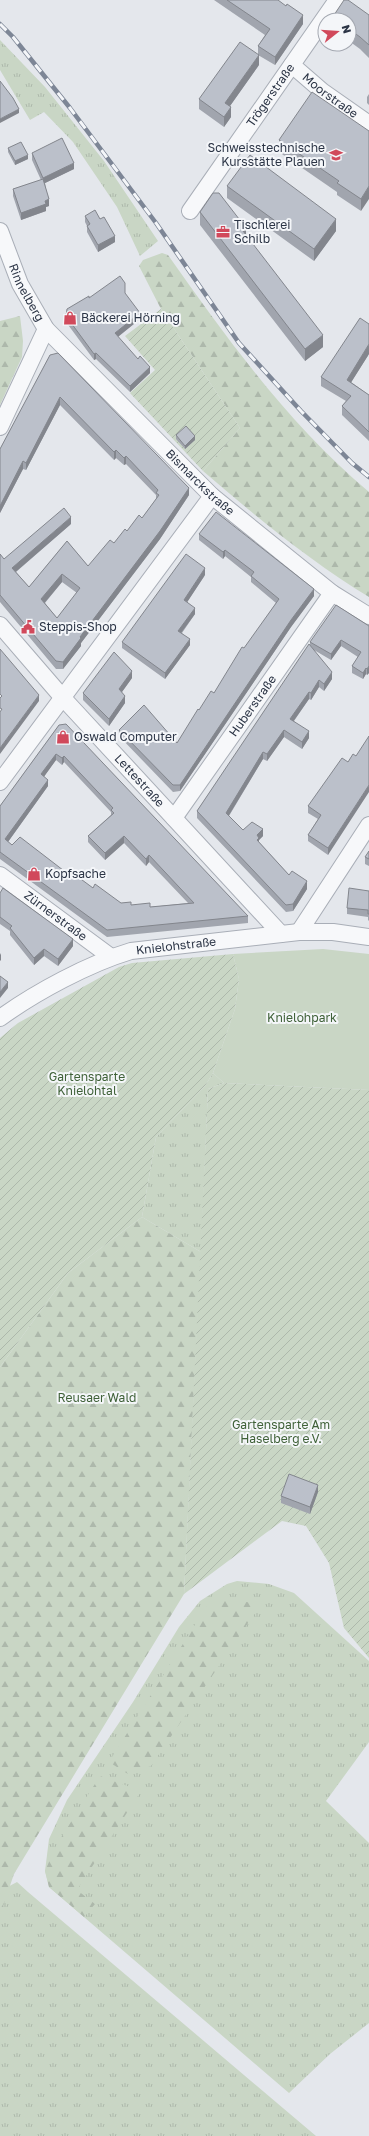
<svg xmlns="http://www.w3.org/2000/svg" width="369" height="2136" font-family="'Golos Text',sans-serif">
<style>
.grass{fill:url(#grass-tufts)}
.forest{fill:url(#forest-firs)}
.park{fill:#c9d6c5}
.garden{fill:url(#garden-furrows)}
.lines{fill:none;stroke-linecap:round;stroke-linejoin:round}
.minor-casing{stroke:#a9aeb7;stroke-width:18}
.minor{stroke:#f7f8fa;stroke-width:16}
.rail-casing{stroke:#7d8696;stroke-width:4.5}
.rail{stroke:#f4f6f9;stroke-width:3;stroke-dasharray:9;stroke-linecap:butt}
.wall{fill:#a1a5ae;fill-rule:evenodd}
.shaded-wall{fill:#83868d}
.building{fill:#bbc0ca;stroke:#83868d;fill-rule:evenodd}
.labels{text-anchor:middle;stroke-width:4;stroke-linejoin:round;paint-order:stroke}
.street-label{font-size:12px;fill:#2b3445;stroke:#f4f6f9}
.poi-label{font-size:12px;fill:#2b3445;stroke:#f4f6f9;text-anchor:start}
.park-label{font-size:12px;fill:#3f6138;stroke:#f4f6f9}
</style>
<defs>
<pattern id="grass-tufts" width="24" height="20" patternUnits="userSpaceOnUse"><rect width="24" height="20" fill="#c9d6c5"/><path d="M3 7l-1-3M5 7V3M7 7l1-3M15 17l-1-3M17 17v-4M19 17l1-3" fill="none" stroke="#adb8ab"/></pattern>
<pattern id="forest-firs" width="22" height="20" patternUnits="userSpaceOnUse"><rect width="22" height="20" fill="#c9d6c5"/><path d="M5 1l3.5 6h-7zM16 11l3.5 6h-7z" fill="#adb8ab"/></pattern>
<pattern id="garden-furrows" width="10" height="10" patternUnits="userSpaceOnUse"><rect width="10" height="10" fill="#c9d6c5"/><path d="M-1 1l2-2M0 10L10 0M9 11l2-2" fill="none" stroke="#adb8ab"/></pattern>
</defs>
<rect width="100%" height="100%" fill="#e4e7ec"/>
<path class="grass" d="M0,40L45,87L104,161L158,241L140,256L117,207L73,142L44,112L30,120L0,70Z
M213,1073L224,1083L208,1089L201,1252L142,1217L156,1137L205,1086Z
M237,1581L269,1584L294,1593L369,1661V1742L326,1801L369,1843V2023L330,2054L289,2093L49,1887L45,1871L49,1839L67,1800L133,1702L179,1627L200,1601L227,1584Z
M17,1882L28,1892L316,2136H0V1891Z"/>
<path class="forest" d="M162,253L168,255C228,340 289,425 369,492V597C310,561 255,516 203,471L240,428L161,309L139,266L143,260Z
M20,316L23,341L22,357L0,405V321Z
M142,1217L201,1252L184,1594L14,1874L0,1915V1367L68,1273Z
M224,1599L261,1604L151,1766L128,1774L109,1762L206,1607Z
M100,1776L141,1791L77,1890L95,1904L84,1917L49,1887L45,1871L57,1844Z"/>
<path class="park" d="M323,949L369,954V1090L224,1083L213,1073L235,1009L239,979L233,954Z"/>
<path class="garden" d="M161,309L240,428L203,471L130,393L155,370L125,336Z
M233,954L239,979L235,1009L213,1073L205,1086L156,1137L142,1217L68,1273L0,1367V1038L18,1023L119,967L132,963Z
M224,1083L369,1090V1658L344,1628L329,1563L306,1526L282,1521L184,1594L208,1089Z"/>
<g class="lines">
<g class="minor-casing">
<g id="minor">
<path id="s1" d="M292,65L322,91L369,124"/>
<path id="s2" d="M190,211L337,0"/>
<path id="s3" d="M0,231L20,284L46,329L212,496L332,593L369,616"/>
<path d="M0,427L46,329"/>
<path id="s4" d="M0,625L63,698L281,934"/>
<path d="M0,782L212,496"/>
<path id="s5" d="M174,818L332,593"/>
<path id="s6" d="M0,875L111,957"/>
<path d="M299,932L369,825"/>
<path id="s7" d="M0,1018C36,992 88,964 131,951L299,932H333L369,937"/>
</g>
</g>
<use href="#minor" class="minor"/>
<g class="rail-casing">
<path id="rail" d="M0,24L13,37L70,108L156,223L239,343L301,411L352,463L369,477"/>
</g>
<use href="#rail" class="rail"/>
</g>
<path class="wall" d="M214,0H278L303,24L275,65L258,55V46L265,35Z
M369,15V58L360,49L349,41V20H332V18Z
M259,65L230,106L231,117L224,127L199,109V99Z
M369,94V105L367,103V97Z
M369,131L361,211L337,195V192L279,152V140Z
M8,148L28,159L15,165L8,152Z
M32,153L74,169L45,183L49,206L46,207V211L21,220L13,196V189L41,180L32,160Z
M227,186L336,231L314,261L227,198Z
M200,212L246,236L323,347L305,361L200,225Z
M85,216L115,242L98,252L87,232V226L85,222Z
M125,294L140,319L118,337L150,373L130,392L96,359L94,360L66,322V316L89,298Z
M369,354L351,382L369,395V441L342,415V406L346,401L321,386V377Z
M50,355L189,495L160,539L81,643V646L63,669H56L0,602V554L4,559L71,524L16,572L29,587L67,541L88,566L127,531L142,518L156,499V495L126,464L124,465L116,458L114,460L60,405L26,470L23,469L0,513V449ZM62,582L77,593L57,618L45,603Z
M176,435L195,440L185,449L176,439Z
M199,534L314,596L291,627L180,791L173,792L119,736V730L177,743L199,710L214,693L276,603L251,582V577L225,556L223,559L199,540Z
M205,575L187,602L195,614L182,633L190,645L165,679L122,648V642Z
M369,626V673L367,675L366,674L363,679L352,673V666L358,657L341,646L331,660L314,650L332,679L324,691L319,687L311,700L309,699L294,721L309,738L302,749L284,737L267,761L263,759L229,816L243,830L263,836L259,840V842L289,875L307,889L293,911L286,912L197,818V811L310,646V642Z
M132,678L122,692L125,703L109,726L83,700V693Z
M59,725L248,916V923L107,937L0,859V806ZM56,760L62,765L64,762L111,812V815L88,836V842L105,860L124,843L146,866L149,862L188,903L150,907L131,905L121,903L12,845L8,842L48,786L44,776Z
M356,756L328,855L308,841V835L318,819L308,813V806L348,762Z
M369,851V866L365,864V857Z
M369,891V921L368,920V917L347,914V908Z
M0,893L73,946L58,966L44,956L34,965L10,935V931L0,924Z
M318,1492L310,1514L281,1503V1496Z"/>
<path class="shaded-wall" d="M303,15V24L275,65V57Z
M259,55V65L225,113V103Z
M231,107V117L224,127V117Z
M19,109V113L0,123V119Z
M28,155V159L15,165V161Z
M74,163V169L43,184V178Z
M369,186V199L361,211V199Z
M49,199V206L46,207V211L21,220V213Z
M336,219V231L314,261V249Z
M246,228V240L243,231Z
M115,236V242L98,252V245Z
M140,313V319L115,339V333Z
M323,335V347L305,361V349Z
M369,344V354L347,389V380Z
M96,353V359L94,360V354Z
M150,367V373L130,392V386Z
M60,397V405L26,470V463Z
M195,436V440L185,449V446Z
M116,450V458L114,460V452Z
M126,456V464L124,465V458Z
M23,461V469L0,513V506Z
M189,488V495L160,539L81,643V646L63,669V662L80,637Z
M71,517V524L12,575V568Z
M225,550V556L223,559V552Z
M205,568V575L184,607V600Z
M62,574V582L41,607V599Z
M314,589V596L291,627L180,791V785L291,620Z
M195,608V614L178,637V631Z
M190,639V645L165,679V673Z
M341,640V646L331,660V654Z
M369,666V673L367,675V669Z
M366,668V674L363,679V673Z
M132,671V678L119,696V689Z
M332,672V679L324,691V684Z
M319,680V687L311,700V693Z
M309,692V699L290,726V719Z
M39,695V701L0,754V748Z
M125,696V703L109,726V719Z
M284,730V737L267,761V754Z
M309,731V738L302,749V742Z
M263,752V759L226,820V813Z
M56,754V760L41,781V774Z
M64,756V762L62,765V758Z
M48,780V786L5,846V839Z
M369,785V792L328,855V848Z
M263,829V836L259,840V845L257,847V835Z
M124,836V843L105,860V853Z
M149,855V862L146,866V859Z
M307,881V889L293,911V904Z
M73,939V946L58,966V959Z
M44,949V956L34,965V958Z
M1,953V960L0,961V955Z
M8,982V988L0,998V992Z
M318,1485V1492L310,1514V1507Z"/>
<path class="building" d="M227,0H278L286,6L287,4L303,15L275,57L258,46L270,29Z
M344,0H348L369,15V45L360,37L349,29V20H336L332,18Z
M240,42L259,55L225,103L231,107L224,117L199,99Z
M0,81L13,98L19,109L0,119Z
M312,92L369,131V186L361,199L337,183L339,181L279,140Z
M62,138L74,163L43,178L32,153Z
M21,142L28,155L15,161L8,148Z
M250,155L336,219L314,249L227,186Z
M43,179L49,199L45,201L46,204L21,213L13,189Z
M213,193H219L246,228L243,231L323,335L305,349L200,212Z
M95,210L100,219L104,217L115,236L98,245L87,226L90,224L85,216Z
M120,276L125,283V293L140,313L115,333L138,359L140,356L150,367L130,386L96,353L94,354L66,316L67,309L89,296V298Z
M360,318L369,324V344L347,380L369,395V432L342,406L351,396L321,377Z
M58,353L189,488L160,531L80,637L81,638L63,662L56,661L0,595V554L4,559L64,508L71,517L12,568L29,587L67,541L88,566L110,540L114,543L125,529L127,531L139,515L142,518L159,495L156,493L158,490L126,456L124,458L116,450L114,452L60,397L26,463L23,461L0,506V449L50,355ZM62,574L80,588L57,618L41,599Z
M186,426L195,436L185,446L176,435Z
M216,512L314,589L291,620L180,785H173L119,730L144,705L177,743L198,709L199,710L211,691L214,693L242,647L244,648L279,599L251,576L254,572L225,550L223,552L199,534Z
M186,554L205,568L184,600L195,608L178,631L190,639L165,673L122,642Z
M336,605L369,626V666L367,669L366,668L363,673L352,666L361,652L341,640L331,654L310,642Z
M309,644L332,672L324,684L319,680L311,693L309,692L290,719L309,731L302,742L284,730L267,754L263,752L226,813L243,830L252,822L263,829L257,835L259,838L257,840L289,875L292,871L307,881L293,904L286,905L197,811Z
M0,649L39,695L0,748V712L2,709L0,708V698L2,696L0,694Z
M114,652L132,671L119,689L125,696L109,719L83,693Z
M66,724L248,916L107,930L0,852V806L59,725ZM56,754L62,758L64,756L113,808L111,810L114,813L88,836L105,853L124,836L146,859L149,855L194,903L150,907V903L131,905V902L121,903L95,884L93,888L74,874L72,877L20,837L12,845L5,839L48,780L41,774Z
M369,736V785L328,848L308,835L321,815L308,806L342,758L348,762L353,754L356,756Z
M369,851V859L365,857Z
M3,888L73,939L58,959L44,949L34,958L10,928L12,926L0,917V893Z
M349,888L369,891V914H368V910L347,908Z
M0,976L8,982L0,992Z
M289,1474L318,1485L310,1507L281,1496Z"/>
<defs>
<g id="school-bare" transform="scale(1.08)"><path d="M0-5L7-2L0 1L-7-2ZM-4 1L0 2.5L4 1V4Q0 6-4 4Z" fill="#d1495b" stroke="#f4f6f9" stroke-width="2.5" paint-order="stroke"/></g>
<g id="office-bare" transform="scale(1.08)"><path d="M-6-3h4V-5.5h4V-3h4V5H-6ZM-1-4.5V-3h2v-1.5ZM-6 0V1H6V0Z" fill="#d1495b" stroke="#f4f6f9" stroke-width="2.5" paint-order="stroke"/></g>
<g id="shop-bare" transform="scale(1.08)"><path d="M-5-2.5h2.3a2.7 3.5 0 0 1 5.4 0H5L5.5 6h-11ZM-1.5-2.5h3a1.5 2.3 0 0 0-3 0Z" fill="#d1495b" stroke="#f4f6f9" stroke-width="2.5" paint-order="stroke"/></g>
<g id="civic-bare" transform="scale(1.08)"><path d="M-.6-6.5H3V-4.5H.6V-3L4-1V1h2V6H-6V1h2V-1L-.6-3ZM-1.2 2.5V6h2.4V2.5Z" fill="#d1495b" stroke="#f4f6f9" stroke-width="2.5" paint-order="stroke"/></g>
</defs>
<g fill-rule="evenodd">
<use href="#school-bare" x="336" y="155"/>
<use href="#office-bare" x="223" y="232"/>
<use href="#shop-bare" x="70" y="318"/>
<use href="#civic-bare" x="28" y="627"/>
<use href="#shop-bare" x="63" y="737"/>
<use href="#shop-bare" x="34" y="874"/>
</g>
<g class="labels">
<g class="street-label">
<text dy="4" stroke="none"><textPath href="#s1" startOffset="49">Moorstraße</textPath></text>
<text dy="4" stroke="none"><textPath href="#s2" startOffset="141">Trögerstraße</textPath></text>
<text dy="4" stroke="none"><textPath href="#s3" startOffset="67">Rinnelberg</textPath></text>
<text dy="4" stroke="none"><textPath href="#s3" startOffset="326">Bismarckstraße</textPath></text>
<text dy="4" stroke="none"><textPath href="#s5" startOffset="137">Huberstraße</textPath></text>
<text dy="4" stroke="none"><textPath href="#s4" startOffset="209">Lettestraße</textPath></text>
<text dy="4" stroke="none"><textPath href="#s6" startOffset="69">Zürnerstraße</textPath></text>
<text dy="4" stroke="none"><textPath href="#s7" startOffset="193">Knielohstraße</textPath></text>
</g>
<g class="poi-label">
<text x="325" y="152" text-anchor="end">Schweisstechnische<tspan x="325" dy="14">Kursstätte Plauen</tspan></text>
<text x="234" y="229">Tischlerei<tspan x="234" dy="14">Schilb</tspan></text>
<text x="81" y="322">Bäckerei Hörning</text>
<text x="39" y="631">Steppis-Shop</text>
<text x="74" y="741">Oswald Computer</text>
<text x="45" y="878">Kopfsache</text>
</g>
<g class="park-label">
<text x="302" y="1022">Knielohpark</text>
<text x="87" y="1081">Gartensparte<tspan x="87" dy="14">Knielohtal</tspan></text>
<text x="97" y="1402">Reusaer Wald</text>
<text x="281" y="1429">Gartensparte Am<tspan x="281" dy="14">Haselberg e.V.</tspan></text>
</g>
</g>
<g transform="translate(337 32) rotate(73)"><circle r="19" fill="#f4f6f9" stroke="#a4a8b1"/>
<path d="M0-3L7 15L0 10L-7 15Z" fill="#d1495b"/>
<text y="-6" font-size="11" font-weight="bold" text-anchor="middle" fill="#2b3445">N</text>
</g>
</svg>
